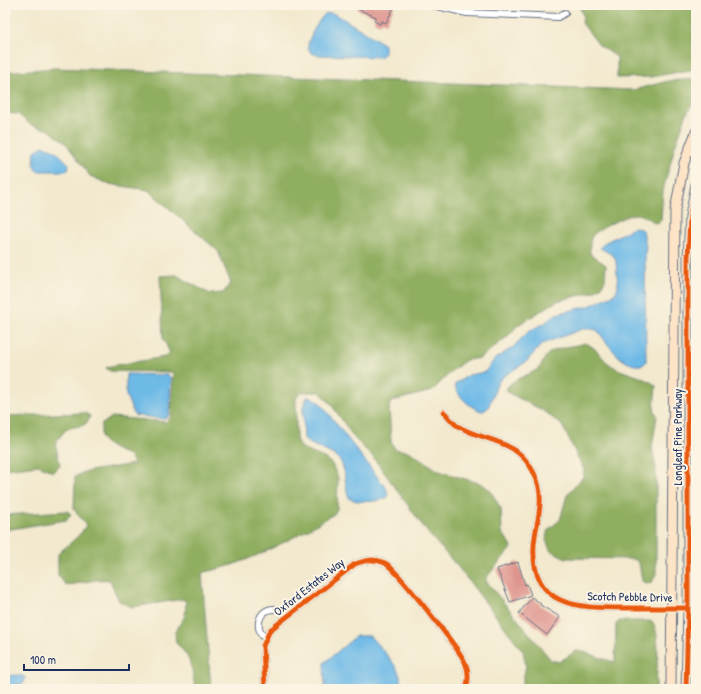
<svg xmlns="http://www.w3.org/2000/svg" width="701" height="694" font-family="'Patrick Hand',sans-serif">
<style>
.forest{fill:#90ae61;stroke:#566e60}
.water{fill:#6ebae7;stroke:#4474a2}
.building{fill:#de938c}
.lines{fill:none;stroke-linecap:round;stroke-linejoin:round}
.minor-casing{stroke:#667085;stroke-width:8}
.secondary-casing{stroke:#667085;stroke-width:11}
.minor{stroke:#fff;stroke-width:6}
.secondary{stroke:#fee4c6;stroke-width:9}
.cycleway-casing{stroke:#fcf5e5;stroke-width:8}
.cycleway{stroke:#e8590c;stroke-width:5}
.labels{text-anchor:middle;stroke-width:4;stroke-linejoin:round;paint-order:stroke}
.street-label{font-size:12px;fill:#1b2f5e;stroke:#fcf5e5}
</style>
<rect width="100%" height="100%" fill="#fcf5e5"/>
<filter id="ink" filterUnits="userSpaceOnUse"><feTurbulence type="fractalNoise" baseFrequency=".025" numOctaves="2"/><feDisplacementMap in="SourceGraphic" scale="8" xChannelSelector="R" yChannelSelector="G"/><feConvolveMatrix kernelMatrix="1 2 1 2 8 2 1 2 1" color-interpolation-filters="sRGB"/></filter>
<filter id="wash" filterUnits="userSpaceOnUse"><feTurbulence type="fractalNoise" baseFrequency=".012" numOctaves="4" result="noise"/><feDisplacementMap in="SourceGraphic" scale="16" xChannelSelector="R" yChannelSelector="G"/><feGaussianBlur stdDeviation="0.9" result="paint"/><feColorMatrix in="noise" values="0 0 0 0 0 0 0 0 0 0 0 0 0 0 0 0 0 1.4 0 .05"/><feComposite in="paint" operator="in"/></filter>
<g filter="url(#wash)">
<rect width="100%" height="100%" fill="#f2e9ce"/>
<path class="forest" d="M521,5H547L545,7L522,8Z
M579,5H696V69L651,77L617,78V57L599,45L582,23L583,16Z
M55,68L633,90L668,81L696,79V97L687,113L675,146L663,190L661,219L658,224C650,221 644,214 635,214C628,214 596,230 592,236C589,241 590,249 590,254L606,265L605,280L602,286L593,292L557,301L518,325L507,337L480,358L466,360L453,370L432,391L392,401L389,406L391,442L395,449L410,452L439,471L482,484L490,490L501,509L502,532L512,547L486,578V581L551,660L559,662L576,651C589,652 601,659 615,662L616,624L619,621H652C662,635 656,672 656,689H521L526,666L523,651L458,567L428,533L373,457L355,439L331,404L320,392H301L296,398V439L299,445L305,450L324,458L332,464L338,478L337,509L334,514C297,536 247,565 204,572L202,574L211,689H195C192,668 192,658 176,643L175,632L185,616L186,603L184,599L132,607L119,601L110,580C95,578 81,584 66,585L58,575V554C67,545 82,535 86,525L74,509L75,477L84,472L134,464C130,451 120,454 111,447C107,445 104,441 101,438V425L112,417L166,422L171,417L173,372L110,371L106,368L111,366L165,357L170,353L163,338L160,276L176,275L210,294L223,293L231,283L218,251L148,190L109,184L90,176L65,142L49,130L31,125L18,114L5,113V72Z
M696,204V591L692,258Z
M585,343C596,347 600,356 608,363C623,375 643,374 656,386L654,409L657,416L652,447L656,469V574L652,582L645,583L642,581L639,563L634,559L566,558L550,550L546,540L548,530L560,520L567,495L583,477L584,470L562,425L542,410L509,393L506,389C513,378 528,376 538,369C544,364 543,356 551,352C561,347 575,346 585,343Z
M85,413L90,416C87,430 75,424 66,430C62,433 58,440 55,443L60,465L53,472L39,465L5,469V416Z
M67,511L71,514L66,520L5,530V515Z"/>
<path class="water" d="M331,13L337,15L379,41L384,45V54L380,57L318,55L311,53C310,51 308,49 308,47C307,40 320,18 325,14Z
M43,146L55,150L69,164L68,169L65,171H37L34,166L35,151Z
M635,227L643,230L646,248L645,253L646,362L643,365C621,368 609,344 597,330L585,328L542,344L526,362L504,376L498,382L488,408L483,411C473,410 455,395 455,384L469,375L485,372L495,359L512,348L529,331L545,323L556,314L589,306L615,294L618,287L616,261L613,255L600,248L604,243Z
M126,374L168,375L171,378L169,416L164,419L134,415L126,395Z
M307,397L314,398L321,404L386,488L388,494L387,498C375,502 361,503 350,499C343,487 348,469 338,458C332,453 314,446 307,442L304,438L303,407Z
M356,636H370C381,650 406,670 400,689H325L324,663Z
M18,675L25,677L24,683L11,689H5V676Z"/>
<g id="blocks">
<path class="building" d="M359,5H395L386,23L382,21L380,24L374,21L376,17L357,9Z
M518,562L525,585L527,584L531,595L510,602L497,569Z
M532,597L541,604L540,605L560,617L547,635L519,613Z"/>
</g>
</g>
<g filter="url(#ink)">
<use href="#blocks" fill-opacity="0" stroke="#667085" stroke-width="1"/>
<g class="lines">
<g class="minor-casing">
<path id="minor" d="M433,5L467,13L558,17L565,13
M444,412C448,416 452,422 456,425C484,443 516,437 534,473C547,499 536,519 534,545C530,607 577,608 624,608C646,608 667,608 688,608
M265,638C254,629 258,609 274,609C280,609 285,612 289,615
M265,689L263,646L270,630L355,564C366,560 374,558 385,563C397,570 458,648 465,662C469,671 469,680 466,689"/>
</g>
<g class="secondary-casing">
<path id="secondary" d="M671,689L675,210L684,163L696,132
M686,689L688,608V258L690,216L696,185"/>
</g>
<use href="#minor" class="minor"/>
<use href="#secondary" class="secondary"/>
<g class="cycleway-casing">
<path id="cycleway" d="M444,412C448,416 452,422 456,425C484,443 516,437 534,473C547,499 536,519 534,545C530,607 577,608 624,608C646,608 667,608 688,608
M265,689L263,646L270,630L355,564C366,560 374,558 385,563C397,570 458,648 465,662C469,671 469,680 466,689
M686,689L688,608V258L690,216L696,185"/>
</g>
<use href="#cycleway" class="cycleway"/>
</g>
</g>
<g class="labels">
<g class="street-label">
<text transform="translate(678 437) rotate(-90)" y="4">Longleaf Pine Parkway</text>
<text transform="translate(309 587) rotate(-38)" y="4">Oxford Estates Way</text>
<text transform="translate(630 597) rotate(1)" y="4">Scotch Pebble Drive</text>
</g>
</g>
<rect width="701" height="694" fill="none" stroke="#fcf5e5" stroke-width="20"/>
<path d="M24 664v6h105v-6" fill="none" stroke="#1b2f5e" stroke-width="2"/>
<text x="30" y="664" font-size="12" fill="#1b2f5e" stroke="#fcf5e5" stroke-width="3" paint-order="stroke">100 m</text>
</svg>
